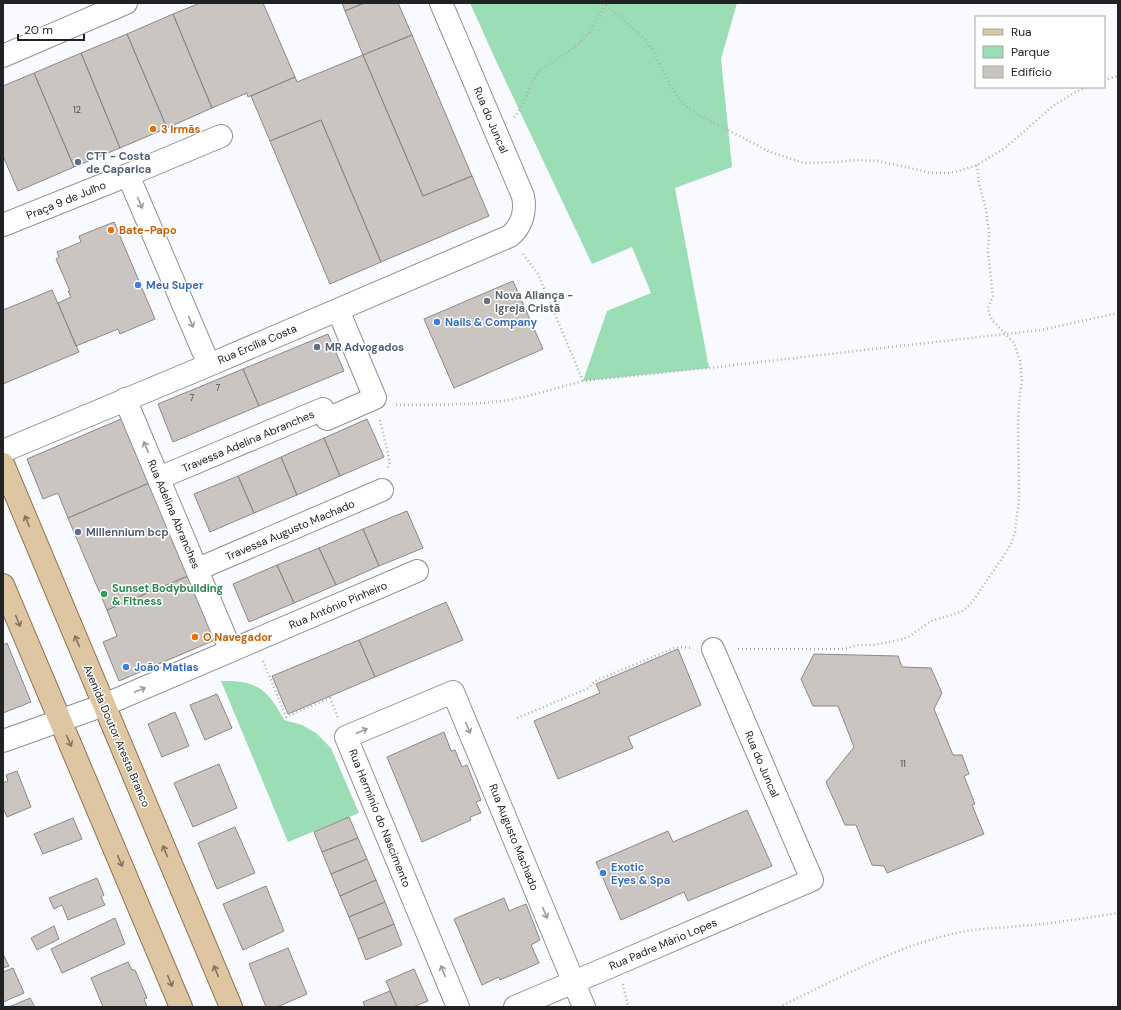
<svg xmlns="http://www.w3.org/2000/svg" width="1121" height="1010" font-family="'DM Sans',sans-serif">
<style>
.green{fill:#9bddb4}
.building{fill:#cbc5c2;stroke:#8d8885}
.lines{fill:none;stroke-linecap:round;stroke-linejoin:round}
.street-casing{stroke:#8e9196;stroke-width:24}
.primary-casing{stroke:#8e744e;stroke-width:24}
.path{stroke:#adafb3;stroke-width:2.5;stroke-dasharray:1 3;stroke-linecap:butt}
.street{stroke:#fff;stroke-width:22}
.primary{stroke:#dfc6a3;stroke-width:22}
.oneway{stroke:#9b9c9c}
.oneway2{stroke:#807464}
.food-dot{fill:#e8710a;stroke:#fff;stroke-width:1.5}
.service-dot{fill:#5c6f8a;stroke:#fff;stroke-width:1.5}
.shop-dot{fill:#3f7fe0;stroke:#fff;stroke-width:1.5}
.worship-dot{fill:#6b7280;stroke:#fff;stroke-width:1.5}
.leisure-dot{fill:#2e9e5b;stroke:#fff;stroke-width:1.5}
.labels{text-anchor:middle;stroke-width:3;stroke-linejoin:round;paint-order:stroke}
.number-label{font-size:9px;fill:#4c4b4c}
.street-label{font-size:11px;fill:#212224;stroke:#fff}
.food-label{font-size:11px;font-weight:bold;fill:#c56008;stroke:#fff;text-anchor:start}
.service-label{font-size:11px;font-weight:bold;fill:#4e5e75;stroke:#fff;text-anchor:start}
.shop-label{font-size:11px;font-weight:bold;fill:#366cbe;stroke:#fff;text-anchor:start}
.worship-label{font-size:11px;font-weight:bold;fill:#5b616d;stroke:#fff;text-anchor:start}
.leisure-label{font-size:11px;font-weight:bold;fill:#27864d;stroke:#fff;text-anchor:start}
</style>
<rect width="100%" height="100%" fill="#f8faff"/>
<path class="green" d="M470,3H737L721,59L732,167L675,188L709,368L583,381L607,311L651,293L632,247L592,264L497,63Z
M221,681C256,680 268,689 284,720L302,725L316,733L331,748L359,813L288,842Z"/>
<path class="building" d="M200,3H263L295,77L248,97L247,93L212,108L173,14Z
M342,3H364L345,11Z
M364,3H398L412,35L363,55L345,11Z
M173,14L212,108L167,128L127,34Z
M127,34L167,128L120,148L81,53Z
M412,35L472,176L423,196L363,55Z
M81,53L120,148L74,167L34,73Z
M363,55L423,196L472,176L489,216L381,262L321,120L270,141L251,96L295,77L297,82Z
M34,73L74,167L18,191L3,156V86Z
M321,120L381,262L330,284L270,141Z
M114,222L155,319L120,334L118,329L76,346L58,303L71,297L68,291H70L56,259L59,257L57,252L81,242L79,236Z
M513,281L543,349L454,388L424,319Z
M52,290L79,352L3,384V310Z
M328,334L344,371L259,406L243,369Z
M243,369L259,406L173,442L158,404Z
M121,419L149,483L68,518L58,493L43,499L27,459Z
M367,419L384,457L340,476L324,438Z
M324,438L340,476L297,495L281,457Z
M281,457L297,495L254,513L238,476Z
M238,476L254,513L210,532L194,494Z
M149,483L188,576L107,610L68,518Z
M407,511L423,548L379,566L363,529Z
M363,529L379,566L336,585L319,548Z
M319,548L336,585L294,603L277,565Z
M277,565L294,603L249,622L233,584Z
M188,576L215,640L119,681L103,642L117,636L107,610Z
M446,602L463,640L375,677L359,640Z
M359,640L375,677L288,714L272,676Z
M7,643L31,702L3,713V645Z
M678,649L701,705L628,737L633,748L558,779L534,721L600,693L596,684Z
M814,654L898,656L902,667L931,668L942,693L934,709L953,755H962L969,774L964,776L975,804L972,805L984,834L887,873L884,866L872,865L856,825H845L826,782L854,747L838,706H813L801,679Z
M217,694L232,728L205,740L190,705Z
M175,712L189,746L162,757L148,724Z
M444,732L451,751L455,750L462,767L467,765L481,800L476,802L481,813L470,817L471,820L422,842L387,757Z
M219,764L237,808L193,827L174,783Z
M17,771L31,807L7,817L3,808V783L8,781L6,775Z
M747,810L772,866L688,901L684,892L621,920L596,862L668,831L673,842Z
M349,817L358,838L322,852L314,832Z
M73,818L82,839L43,854L34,834Z
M235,827L255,873L217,889L198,843Z
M358,838L367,859L331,874L322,852Z
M367,859L376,880L340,896L331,874Z
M97,878L104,895L101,897L105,905L68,920L62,905L54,909L49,898Z
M376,880L385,902L349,917L340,896Z
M266,886L284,931L243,950L223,904Z
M504,898L509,911L526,904L540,940L531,945L539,963L500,980L499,977L482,985L454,919Z
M385,902L394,924L358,939L349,917Z
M115,918L125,944L62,973L51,949Z
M394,924L402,945L366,960L358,939Z
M54,926L59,939L37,950L31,938Z
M288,948L307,994L277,1007H266L249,964Z
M3,954L9,966L3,968Z
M128,962L132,970H135L147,998L144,999L147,1007H103L91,978Z
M13,968L24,993L3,1002V972Z
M414,969L428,1001L413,1007H397L386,981Z
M390,991L397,1007H365L363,1002Z
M30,998L35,1007H9Z"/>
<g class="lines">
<g class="street-casing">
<path id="street" d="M3,56L126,3
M128,175L221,136
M3,225L128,175L209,365
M125,399L231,651
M3,451L209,365L510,236C522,226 526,211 523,196L441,3
M159,478L323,409L327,419L375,398L338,310
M198,569L382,490
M3,741L104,705L417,571
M458,1007L346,737L453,692L584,1007
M515,1007L614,965L812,880L713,649"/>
</g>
<g class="primary-casing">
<path id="primary" d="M3,464L231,1007
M3,585L181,1007"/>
</g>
<path class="path" d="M594,3L606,5L644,38L653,50L670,85L678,97L688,108L699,115L770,152L804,163L836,162L857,160L878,161L932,173H950L962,170L977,165L1005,148L1053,106L1074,93L1087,87
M1104,80L1118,76
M514,117L516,115L522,106L532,82L540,70L575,47L590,32L607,3
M523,254L538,274L583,381L709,368L803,357L1041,330L1118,313
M396,405C431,405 467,405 502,401C529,397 556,388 583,381
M380,420L390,462L387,470
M738,649H843L859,645H873L900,640L910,636L931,621L961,612L970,605L1001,560L1011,544L1015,532L1019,499L1018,421L1020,392L1022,380L1020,361L1014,343L992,320L989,313L988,308L993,296L988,252L989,232L986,210L979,183L977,165
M263,661L286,717L330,698L338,718
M517,718L589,688L595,681L674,648L679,647L693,648
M623,984L628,1007
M779,1007C838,979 897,945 961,932C981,928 1002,928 1022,926C1054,923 1086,918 1118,913"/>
<use href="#street" class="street"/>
<use href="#primary" class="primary"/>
</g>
<defs><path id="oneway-shaft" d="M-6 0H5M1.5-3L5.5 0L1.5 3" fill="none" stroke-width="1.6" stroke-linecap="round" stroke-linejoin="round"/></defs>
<g class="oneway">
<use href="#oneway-shaft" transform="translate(140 203) rotate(67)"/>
<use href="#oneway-shaft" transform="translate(191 322) rotate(67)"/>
<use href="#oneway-shaft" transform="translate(146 447) rotate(-113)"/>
<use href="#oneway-shaft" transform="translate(140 690) rotate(-23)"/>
<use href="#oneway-shaft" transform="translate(468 728) rotate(67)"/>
<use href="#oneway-shaft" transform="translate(362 731) rotate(-23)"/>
<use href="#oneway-shaft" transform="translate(545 913) rotate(68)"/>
<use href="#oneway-shaft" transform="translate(443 971) rotate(-112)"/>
</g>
<g class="oneway2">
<use href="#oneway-shaft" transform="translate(27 521) rotate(-113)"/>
<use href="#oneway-shaft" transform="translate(18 621) rotate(67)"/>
<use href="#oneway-shaft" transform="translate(77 641) rotate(-113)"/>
<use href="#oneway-shaft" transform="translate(69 741) rotate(66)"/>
<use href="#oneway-shaft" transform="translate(165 851) rotate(-113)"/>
<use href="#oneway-shaft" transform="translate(120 861) rotate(67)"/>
<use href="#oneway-shaft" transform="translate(216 971) rotate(-113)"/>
<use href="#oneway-shaft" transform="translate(170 981) rotate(67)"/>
</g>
<g class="food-dot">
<circle cx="153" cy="129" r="4"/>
<circle cx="111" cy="230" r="4"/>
<circle cx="195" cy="637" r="4"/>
</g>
<g class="service-dot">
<circle cx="78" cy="162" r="4"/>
<circle cx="317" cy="347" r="4"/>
<circle cx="78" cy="532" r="4"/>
</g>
<g class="shop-dot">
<circle cx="138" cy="285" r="4"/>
<circle cx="437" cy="322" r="4"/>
<circle cx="126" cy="667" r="4"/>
<circle cx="603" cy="873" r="4"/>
</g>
<circle class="worship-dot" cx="487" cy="301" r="4"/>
<circle class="leisure-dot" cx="104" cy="594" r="4"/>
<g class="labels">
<g class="number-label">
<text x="77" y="113">12</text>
<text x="218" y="391">7</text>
<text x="192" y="401">7</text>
<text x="903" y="767">11</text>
</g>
<g class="street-label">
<text transform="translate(491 120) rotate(67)" y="4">Rua do Juncal</text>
<text transform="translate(66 200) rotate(-22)" y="4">Praça 9 de Julho</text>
<text transform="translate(257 344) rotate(-23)" y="4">Rua Ercília Costa</text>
<text transform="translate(248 441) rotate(-23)" y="4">Travessa Adelina Abranches</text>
<text transform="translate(174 514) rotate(67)" y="4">Rua Adelina Abranches</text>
<text transform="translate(290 530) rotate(-23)" y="4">Travessa Augusto Machado</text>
<text transform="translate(338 605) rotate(-23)" y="4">Rua António Pinheiro</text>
<text transform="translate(117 736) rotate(67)" y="4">Avenida Doutor Aresta Branco</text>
<text transform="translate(762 764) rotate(67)" y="4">Rua do Juncal</text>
<text transform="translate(380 818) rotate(68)" y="4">Rua Hermínio do Nascimento</text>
<text transform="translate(514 837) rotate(68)" y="4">Rua Augusto Machado</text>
<text transform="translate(663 944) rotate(-23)" y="4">Rua Padre Mário Lopes</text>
</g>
<g class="food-label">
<text x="161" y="133">3 Irmãs</text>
<text x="119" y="234">Bate-Papo</text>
<text x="203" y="641">O Navegador</text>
</g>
<g class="service-label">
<text x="86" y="160">CTT - Costa<tspan x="86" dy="13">de Caparica</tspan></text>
<text x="325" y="351">MR Advogados</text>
<text x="86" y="536">Millennium bcp</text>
</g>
<g class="shop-label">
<text x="146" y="289">Meu Super</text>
<text x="445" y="326">Nails &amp; Company</text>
<text x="134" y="671">João Matias</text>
<text x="611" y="871">Exotic<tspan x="611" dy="13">Eyes &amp; Spa</tspan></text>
</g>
<g class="worship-label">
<text x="495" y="299">Nova Aliança -<tspan x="495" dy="13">Igreja Cristã</tspan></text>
</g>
<g class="leisure-label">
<text x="112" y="592">Sunset Bodybuilding<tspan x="112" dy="13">&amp; Fitness</tspan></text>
</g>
</g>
<rect width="1121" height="1010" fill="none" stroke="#212224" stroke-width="8"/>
<rect x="975" y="16" width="130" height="72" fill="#ffffff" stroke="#a6a7a7"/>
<rect x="983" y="29" width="20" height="6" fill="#dfc6a3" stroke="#a6a7a7"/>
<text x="1011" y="36" font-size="12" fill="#212224">Rua</text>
<rect x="983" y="46" width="20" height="12" fill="#9bddb4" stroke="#a6a7a7"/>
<text x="1011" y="56" font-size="12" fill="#212224">Parque</text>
<rect x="983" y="66" width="20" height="12" fill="#cbc5c2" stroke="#a6a7a7"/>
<text x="1011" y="76" font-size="12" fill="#212224">Edifício</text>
<path d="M18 34v6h66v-6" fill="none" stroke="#212224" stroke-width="2"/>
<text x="24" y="34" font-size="12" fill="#212224" stroke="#ffffff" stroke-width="3" paint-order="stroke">20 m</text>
</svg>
